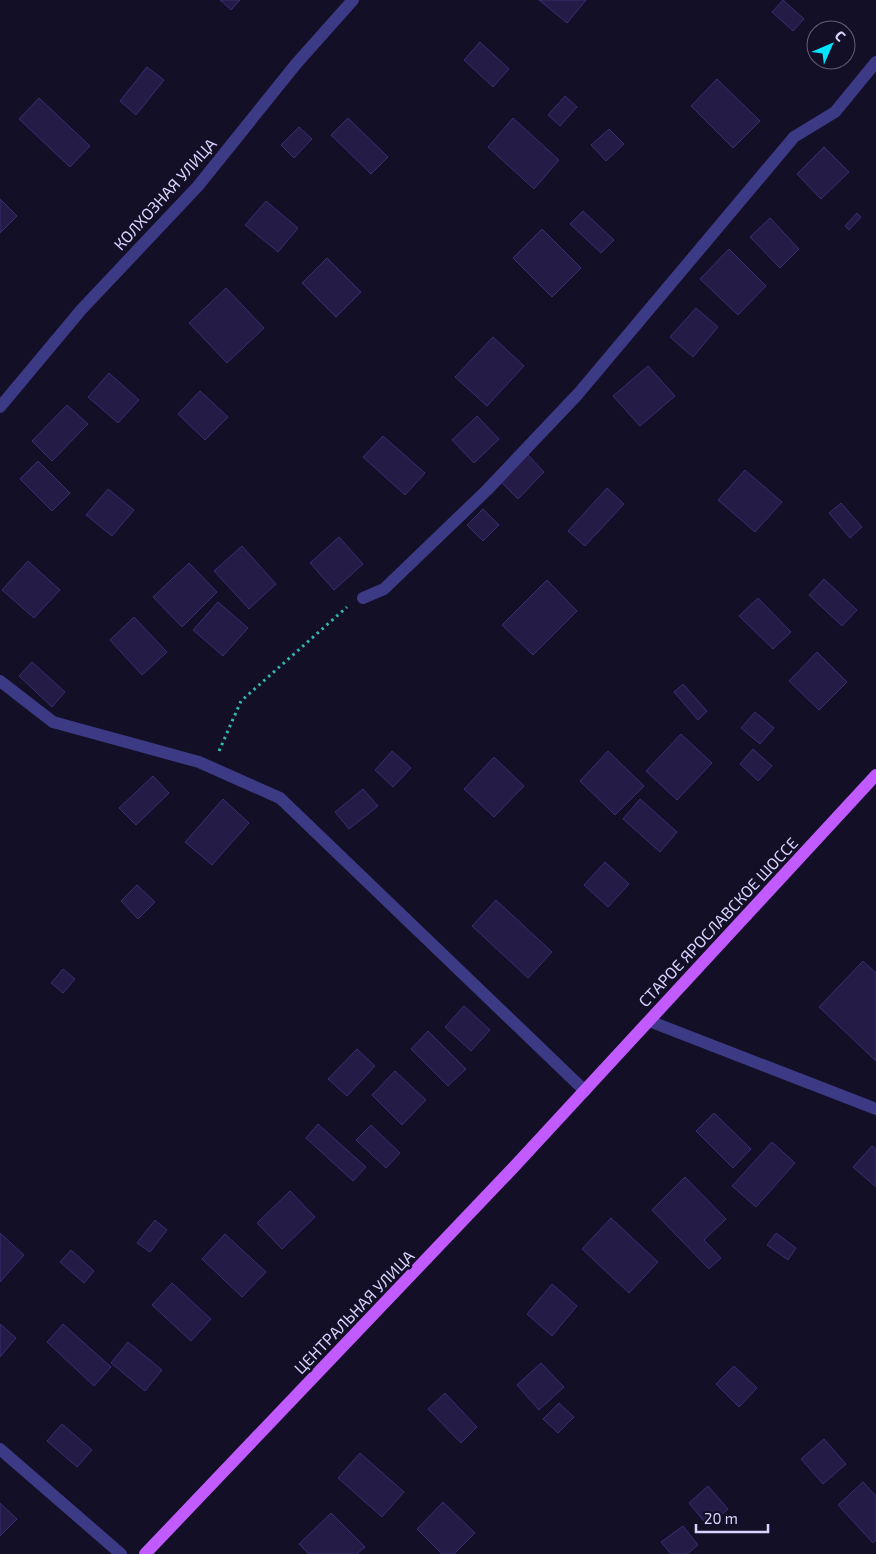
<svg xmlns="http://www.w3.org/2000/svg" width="876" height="1554" font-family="'Exo 2',sans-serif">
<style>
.building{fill:#241b47;stroke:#3b2d73}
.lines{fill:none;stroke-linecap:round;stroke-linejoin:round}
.path{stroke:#2fb8b0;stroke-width:3;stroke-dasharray:2.5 4;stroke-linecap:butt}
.minor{stroke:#3d3a85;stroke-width:12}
.major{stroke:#c25bff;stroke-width:12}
.labels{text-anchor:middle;stroke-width:5;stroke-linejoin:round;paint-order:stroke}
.street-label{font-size:16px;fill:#d9d4ff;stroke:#130f26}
</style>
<rect width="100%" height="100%" fill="#130f26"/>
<path class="building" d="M220,0H240L231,10Z
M539,0H586L567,23Z
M783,0L804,19L793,31L772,12Z
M480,42L509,69L493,87L464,60Z
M147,67L164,80L136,115L120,101Z
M717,79L760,121L733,148L691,106Z
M565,96L577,107L560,126L548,115Z
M39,98L90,146L70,167L19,119Z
M348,118L388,157L371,174L331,135Z
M513,118L559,160L534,189L488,147Z
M299,127L312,139L294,158L281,145Z
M609,129L624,144L606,161L591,145Z
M824,147L849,172L821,199L797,174Z
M0,199L17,216L0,233Z
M266,201L298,228L278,252L245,225Z
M583,211L614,240L601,253L570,224Z
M857,213L861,217L849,230L845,226Z
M770,218L799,249L780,268L750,237Z
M542,229L581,268L552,297L513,258Z
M729,249L766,286L738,315L700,279Z
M327,258L361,292L336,317L302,283Z
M226,288L264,328L227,363L189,323Z
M696,308L718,327L693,357L670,337Z
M493,337L524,366L487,406L455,377Z
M648,366L675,396L640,426L613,396Z
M109,373L139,400L118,423L88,397Z
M200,391L228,417L205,440L178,414Z
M67,405L88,424L52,461L32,441Z
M477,416L499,439L474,463L452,440Z
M383,436L425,473L405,495L363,457Z
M528,455L544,472L518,499L501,482Z
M38,461L70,493L52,511L20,479Z
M745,470L782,502L755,532L718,500Z
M607,488L624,504L585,546L568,531Z
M108,489L134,510L112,536L86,515Z
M841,503L862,527L850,538L829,513Z
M483,509L499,525L483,541L467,525Z
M339,537L363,564L334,590L310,563Z
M242,546L276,584L249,609L214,571Z
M28,561L60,590L34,618L2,590Z
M189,563L217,592L182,627L153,597Z
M824,579L857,610L842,626L809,595Z
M547,580L577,611L533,655L502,625Z
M758,598L791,632L773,649L739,616Z
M218,602L248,628L223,656L193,630Z
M134,617L167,652L142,675L110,640Z
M817,652L847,682L819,710L789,681Z
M32,662L65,692L52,707L19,676Z
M683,684L707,711L698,720L674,692Z
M755,712L774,728L760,744L741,728Z
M681,734L712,763L677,800L646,771Z
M753,749L772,766L758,781L740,764Z
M392,751L411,768L393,787L375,770Z
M608,751L644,786L615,815L580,781Z
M494,757L524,786L494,817L464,789Z
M153,776L169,793L136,825L119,808Z
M363,789L378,806L349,829L335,812Z
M223,799L249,823L212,865L185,842Z
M640,799L677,832L660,852L623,819Z
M605,862L629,884L608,907L584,885Z
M137,885L155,902L138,919L121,901Z
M496,900L552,952L528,978L472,926Z
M863,961L876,973V1061L819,1007Z
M63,969L75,979L63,993L51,983Z
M464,1006L490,1030L471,1051L445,1027Z
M428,1031L466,1069L448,1086L411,1049Z
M357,1049L375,1066L347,1096L328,1079Z
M395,1071L426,1100L402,1125L372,1095Z
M714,1113L751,1149L733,1168L696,1131Z
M318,1124L366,1167L353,1181L306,1138Z
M371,1125L400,1153L386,1168L356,1140Z
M772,1142L795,1163L756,1207L732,1186Z
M872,1146L876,1149V1187L853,1167Z
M685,1177L726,1219L704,1240L721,1258L709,1269L652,1210Z
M290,1191L315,1217L282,1249L257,1223Z
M611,1218L658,1262L629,1293L582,1249Z
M155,1220L167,1230L150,1252L137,1243Z
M0,1233L24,1255L0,1282Z
M776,1233L796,1248L788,1260L767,1245Z
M225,1234L266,1272L242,1297L202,1259Z
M71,1250L94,1271L84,1283L60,1262Z
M172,1283L211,1319L191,1341L152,1305Z
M552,1284L577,1306L552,1336L527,1314Z
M0,1324L16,1338L0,1357Z
M63,1324L111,1367L94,1386L47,1342Z
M128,1342L162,1370L145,1391L111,1363Z
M541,1363L564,1387L539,1410L517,1385Z
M734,1366L757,1388L739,1407L716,1384Z
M445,1393L477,1427L461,1443L428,1409Z
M559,1403L574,1417L558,1433L543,1419Z
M62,1424L92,1450L77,1467L47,1441Z
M824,1439L846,1464L823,1484L801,1459Z
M360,1453L404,1492L382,1517L338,1478Z
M863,1482L876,1496V1540L873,1543L838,1505Z
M708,1486L728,1509L708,1526L689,1503Z
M443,1502L475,1533L454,1554H442L417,1529Z
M0,1503L17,1519L0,1536Z
M331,1513L365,1547L357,1554H309L299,1544Z
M683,1526L698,1545L687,1554H671L661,1542Z"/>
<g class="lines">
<path class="path" d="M219,751L241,701L347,607"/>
<path class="minor" d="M0,407L81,310L198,186L296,64L353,0
M363,598L384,589L487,490L578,394L794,137L835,112L876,62
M0,681L53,722L199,762L280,798L585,1091
M649,1021L876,1109
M0,1449L121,1554"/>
<path class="major" d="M145,1554L512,1169L876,775"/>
</g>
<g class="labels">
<g class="street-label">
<text transform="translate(165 194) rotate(-48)" y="6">КОЛХОЗНАЯ УЛИЦА</text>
<text transform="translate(718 922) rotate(-47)" y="6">СТАРОЕ ЯРОСЛАВСКОЕ ШОССЕ</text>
<text transform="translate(354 1312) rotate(-46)" y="6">ЦЕНТРАЛЬНАЯ УЛИЦА</text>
</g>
</g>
<g transform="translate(831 45) rotate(45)"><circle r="24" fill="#130f26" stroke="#625e7d"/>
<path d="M0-4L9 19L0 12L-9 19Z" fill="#00e5ff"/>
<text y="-8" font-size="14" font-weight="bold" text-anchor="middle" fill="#d9d4ff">С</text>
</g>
<path d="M696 1524v8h72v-8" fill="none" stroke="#d9d4ff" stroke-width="2.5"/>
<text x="704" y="1524" font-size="15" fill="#d9d4ff" stroke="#130f26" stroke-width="4" paint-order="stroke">20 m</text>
</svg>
